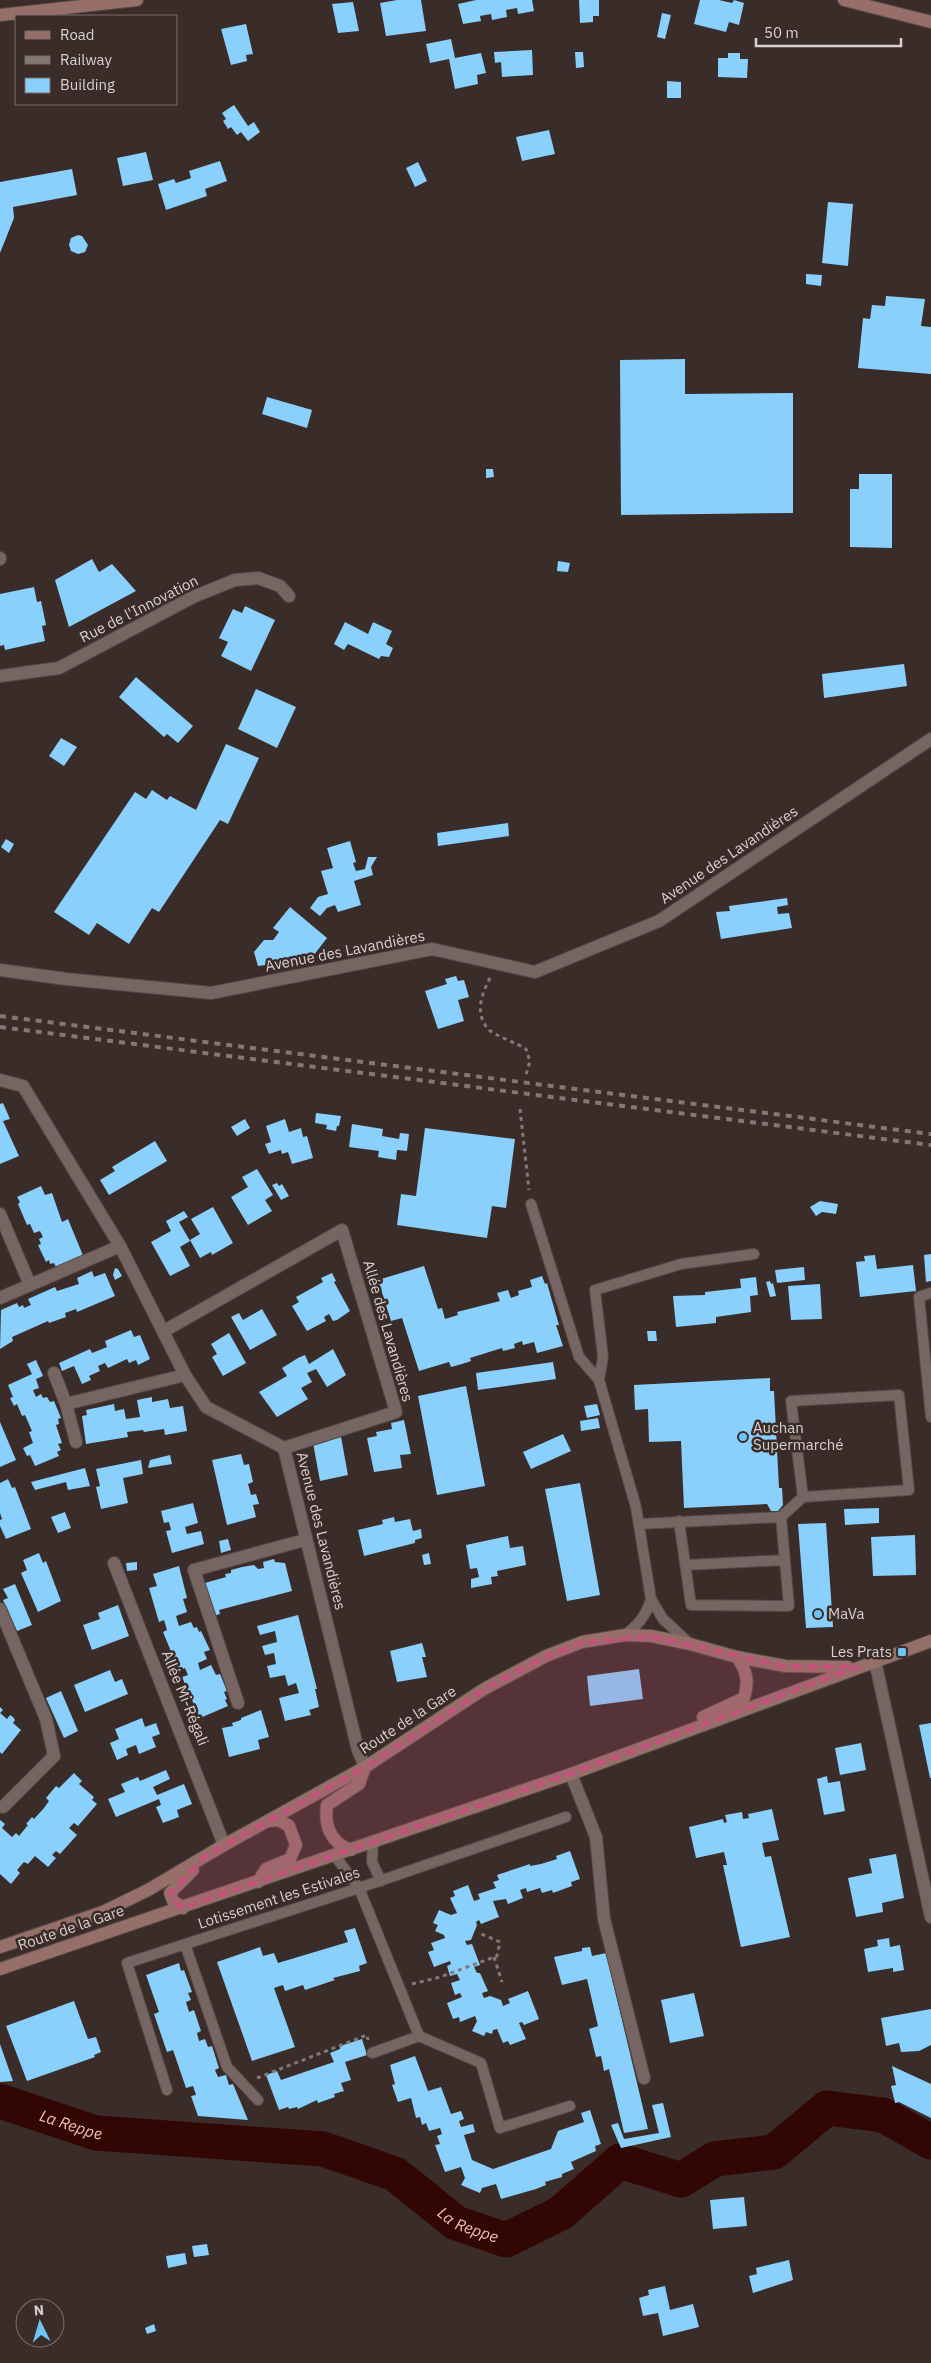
<svg xmlns="http://www.w3.org/2000/svg" width="931" height="2363" font-family="'IBM Plex Sans',sans-serif">
<style>
.lines{fill:none;stroke-linecap:round;stroke-linejoin:round}
.river{stroke:#310603;stroke-width:35}
.building{fill:#8ad0fd}
.lane-casing{stroke:#554947;stroke-width:12}
.street-casing{stroke:#554947;stroke-width:14}
.secondary-casing{stroke:#554947;stroke-width:14}
.path{stroke:#857977;stroke-width:3;stroke-dasharray:4 4;stroke-linecap:butt}
.lane{stroke:#766562;stroke-width:10}
.street{stroke:#766562;stroke-width:12}
.secondary{stroke:#966f68;stroke-width:12}
.rail{stroke:#847875;stroke-width:4;stroke-dasharray:6 6;stroke-linecap:butt}
.marked{fill:#c94f7e;fill-opacity:0.2;stroke:#c94f7e;stroke-width:4;stroke-dasharray:10 6;stroke-linejoin:round}
.poi-dot{fill:#70c2f4;stroke:#3a2c29;stroke-width:2}
.labels{text-anchor:middle;stroke-width:5;stroke-linejoin:round;paint-order:stroke}
.street-label{font-size:15px;fill:#dad0ce;stroke:#3a2c29}
.poi-label{font-size:15px;fill:#dad0ce;stroke:#3a2c29;text-anchor:start}
.water-label{font-size:16px;font-style:italic;fill:#f2c0b6;stroke:#3a2c29}
</style>
<rect width="100%" height="100%" fill="#3a2c29"/>
<g class="lines">
<path class="river" id="s1" d="M0,2101L96,2133L323,2149L395,2174L456,2223L506,2240L561,2213L620,2161L681,2180L715,2159L774,2152L827,2108L883,2115L931,2142"/>
</g>
<path class="building" d="M397,0H421L426,31L386,36L380,3Z
M476,0H532L534,11L518,14L517,8L506,10L507,17L492,20L491,14L480,16L481,21L463,24L458,4Z
M579,0H599V16H593V22L580,23Z
M700,0H719L732,3L734,0L744,3L739,25L729,22L726,32L694,24Z
M353,2L359,31L338,33L332,4Z
M662,13L671,15L665,39L657,37Z
M246,24L253,54L246,55L247,61L231,65L221,29Z
M451,39L455,58L481,53L486,73L477,75L478,84L455,89L449,59L430,63L426,44Z
M532,50L533,75L502,77L501,62L495,63L494,52Z
M575,52H583L584,67L576,68Z
M728,53H740V59H748L747,78L718,77V58H728Z
M667,81L681,82V98H667Z
M234,105L248,126L254,122L260,132L248,141L241,132L237,135L231,127L228,129L223,121L226,119L222,113Z
M549,130L555,154L522,161L516,137Z
M146,152L153,180L123,186L117,158Z
M220,161L227,181L205,189L207,196L166,210L158,184L174,179L176,183L191,178L189,171Z
M418,162L427,181L415,187L406,168Z
M72,169L77,195L13,207L14,218L0,253V182Z
M828,202L853,204L848,266L822,263Z
M78,235L82,236L88,245L85,252L78,254L71,251L69,245L71,238Z
M806,274L822,275L821,286L806,284Z
M886,296L925,299L921,326L931,327V374L858,368L863,318L870,319L872,305L885,306Z
M685,359V394L793,393V513L621,515L620,360Z
M267,397L312,410L307,428L262,414Z
M486,469H493L494,477L486,478Z
M859,474H892V548L850,547V489H859Z
M92,559L99,572L112,564L136,591L69,627L55,580Z
M558,561L570,563L568,572L557,571Z
M34,587L37,602L41,601L46,625L42,626L45,641L5,650L4,645L0,646V594Z
M245,606L275,620L251,671L221,656L228,642L219,638L233,609L242,613Z
M345,622L368,634L373,622L392,631L386,644L393,648L389,657L381,656L379,659L348,644L344,650L334,644Z
M904,664L907,686L824,698L822,674Z
M136,677L193,726L178,743L167,734L164,737L119,697Z
M256,689L296,707L277,748L238,729Z
M61,738L77,747L64,766L49,756Z
M226,744L259,758L228,824L220,820L159,912L152,908L129,944L97,923L89,935L54,912L135,792L146,799L152,790L167,800L170,796L196,810Z
M508,823L509,836L438,846L437,833Z
M6,839L14,844L9,853L1,847Z
M350,841L356,862L353,863L356,871L365,869L368,857H377L371,867L373,875L354,881L361,905L338,912L335,905L327,908L320,916L310,908L318,897L328,894L321,871L333,868L327,848Z
M787,898L788,905L777,907L778,914L789,913L792,928L721,939L716,912L730,911L729,906Z
M290,907L327,938L310,960L305,955L302,959L291,961V958L284,959L279,963L258,966L254,952L264,940H273L279,932L273,928Z
M456,976L458,981L464,980L469,997L458,1000L464,1021L438,1029L425,991L447,984L445,979Z
M3,1103L10,1119L3,1121L19,1156L0,1164V1104Z
M316,1113L341,1116L339,1126H337L336,1131L326,1129L327,1125L315,1123Z
M245,1119L250,1128L237,1136L231,1127Z
M285,1119L289,1132L301,1128L303,1137L307,1136L313,1158L292,1164L288,1152L282,1154L281,1150L269,1154L265,1144L271,1142L266,1126Z
M352,1124L383,1129L382,1136L399,1139L400,1133L409,1134L407,1151L397,1150L396,1160L378,1157L379,1151L349,1147Z
M425,1128L515,1139L506,1208L492,1206L487,1238L397,1225L401,1194L416,1196Z
M155,1141L167,1161L109,1195L100,1180L115,1171L112,1167Z
M257,1169L273,1195L265,1200L272,1211L248,1225L231,1197L248,1187L242,1177Z
M277,1183L279,1186L282,1184L289,1196L281,1200L272,1185Z
M41,1186L45,1195L52,1193L62,1222L68,1219L84,1258L57,1269L54,1263L50,1264L49,1260L46,1262L38,1245L41,1244L39,1239L43,1237L40,1231L34,1233L30,1224L27,1225L18,1204L20,1202L17,1197Z
M820,1201L838,1204L836,1214L822,1212L816,1216L810,1207Z
M213,1207L233,1243L212,1255L211,1252L200,1258L190,1240L200,1234L191,1219Z
M184,1211L188,1217L179,1222L190,1241L180,1247L190,1266L170,1276L151,1242L171,1231L166,1221Z
M931,1254V1281L926,1282L924,1255Z
M875,1255L877,1269L913,1265L916,1291L860,1297L856,1262L865,1261L864,1256Z
M424,1266L438,1309L442,1308L445,1319L458,1315L457,1312L500,1301L497,1293L508,1290L511,1298L519,1295L518,1291L532,1287L530,1280L542,1276L545,1284L547,1283L559,1325H556L563,1346L537,1353L534,1342L523,1345L522,1341L514,1344L515,1348L503,1351L502,1348L470,1358L471,1361L462,1364L451,1367L449,1362L419,1371L402,1318L391,1321L378,1280Z
M804,1267L805,1280L777,1283L775,1270Z
M115,1268L118,1269L122,1276L115,1280L113,1275Z
M92,1271L94,1277L105,1273L115,1296L77,1312L76,1309L65,1313L66,1317L49,1323L48,1321L12,1337L13,1341L0,1349L1,1310L17,1303L19,1307L23,1305L24,1308L31,1305L28,1299L55,1287L57,1291L79,1284L77,1278Z
M332,1273L336,1281L334,1282L350,1311L337,1320L333,1321L329,1314L324,1317L326,1321L307,1331L292,1306L299,1302L296,1297L323,1282L321,1278Z
M756,1277L758,1295L750,1296L751,1312L716,1317V1323L676,1327L673,1296L705,1295V1292L741,1288L740,1279Z
M770,1281L771,1284L773,1283L776,1296L770,1297L766,1282Z
M820,1284L822,1319L791,1320L788,1286Z
M262,1309L277,1335L250,1350L231,1317L239,1313L243,1320Z
M131,1330L134,1337L140,1335L150,1359L138,1365L136,1360L129,1363L127,1359L108,1368L105,1363L98,1366L100,1371L89,1376L91,1380L82,1384L74,1366L62,1371L59,1363L90,1349L92,1353L107,1347L105,1341Z
M647,1331H656L657,1341H648Z
M229,1333L246,1363L223,1376L212,1357L217,1354L211,1344Z
M333,1349L346,1375L327,1387L316,1369L307,1373L312,1382L301,1388L308,1399L277,1417L259,1392L287,1376L282,1368L298,1358L305,1355L309,1364Z
M36,1360L43,1376L36,1379L39,1388L33,1390L36,1397L41,1394L43,1398L47,1397L50,1402L54,1401L61,1418L58,1419L59,1424L56,1425L62,1443L58,1444L61,1450L57,1452L59,1456L35,1466L30,1455L27,1456L23,1448L33,1443L29,1432L32,1431L25,1415L22,1416L17,1404L14,1406L10,1398L13,1397L8,1385L32,1374L27,1364Z
M553,1362L556,1379L478,1390L476,1373Z
M770,1378V1391H774L779,1488H782L783,1505L778,1511H771L767,1504L684,1508L681,1441L649,1442L648,1409L635,1410L634,1385Z
M466,1386L485,1486L437,1495L418,1396Z
M152,1397V1402L168,1399L170,1408L183,1406L187,1431L165,1435L164,1429L144,1432L143,1430L127,1432L128,1437L86,1444L82,1416L87,1415L86,1410L114,1404L115,1411L124,1409L126,1419L140,1417L137,1400Z
M597,1404L600,1415L587,1418L584,1406Z
M598,1418L600,1428L581,1431L580,1421Z
M404,1420L411,1454L400,1455L402,1468L374,1472L367,1438L377,1436L376,1432L392,1429L391,1423Z
M0,1422L16,1460L0,1467Z
M563,1434L571,1451L531,1469L523,1452Z
M341,1437L348,1475L320,1481L313,1443Z
M241,1454L244,1465L249,1464L253,1482L248,1484L251,1495L256,1494L259,1504L253,1505L256,1517L227,1525L212,1460Z
M170,1455L172,1464L148,1468L150,1460Z
M141,1460L143,1474L123,1478L128,1503L101,1509L96,1487L100,1486L96,1469Z
M85,1468L90,1486L68,1490L66,1482L35,1490L31,1482Z
M8,1479L12,1488L15,1487L31,1529L6,1539L0,1526V1520L2,1519L0,1513V1483Z
M580,1483L600,1595L567,1601L545,1489Z
M193,1503L198,1523L185,1527L187,1534L201,1531L204,1544L172,1553L166,1531L171,1530L169,1522L164,1523L161,1511Z
M879,1508V1523L845,1525L844,1509Z
M65,1512L71,1528L58,1533L51,1517Z
M394,1517L395,1522L410,1519L413,1531L421,1529L422,1538L415,1540V1543L364,1556L358,1530L383,1524L382,1520Z
M826,1523L833,1627L806,1628L798,1524Z
M915,1535L916,1575L873,1576L871,1537Z
M508,1536L510,1548L523,1546L526,1565L497,1571L498,1576L491,1577L492,1584L471,1588V1579L479,1577L477,1568L470,1569L466,1545Z
M228,1539L231,1550L221,1553L219,1541Z
M39,1553L43,1563L46,1561L61,1601L38,1612L21,1573L27,1570L23,1560Z
M429,1553L431,1564L424,1565L422,1555Z
M274,1559L275,1562L285,1563L292,1591L219,1610L220,1614L213,1616L205,1583L226,1577L225,1574L231,1573V1570L242,1567L254,1565L258,1569L264,1568L263,1562Z
M137,1562V1570L127,1571L126,1563Z
M179,1566L187,1598L183,1599L187,1612L176,1616L179,1626L191,1622L194,1628L197,1627L199,1632L201,1631L210,1650L204,1652L207,1659L198,1663L200,1670L211,1665L216,1675L220,1674L227,1691L224,1692L227,1699L225,1700L228,1706L200,1718L182,1677L188,1675L185,1668L179,1671L163,1632L167,1630L164,1620L159,1622L149,1588L157,1586L153,1574Z
M15,1584L32,1625L17,1631L3,1600L8,1598L3,1589Z
M118,1605L129,1636L92,1650L83,1625L100,1619L98,1613Z
M298,1615L317,1689H315L319,1707L309,1710L311,1715L285,1721L279,1698L299,1693L296,1683L288,1686L285,1675L270,1678L267,1666L276,1664L274,1653L265,1655L262,1646L277,1642L275,1631L260,1635L257,1626Z
M422,1643L426,1657H422L427,1677L397,1682L390,1651Z
M639,1669L643,1699L590,1706L587,1676Z
M110,1670L115,1682L122,1679L128,1694L85,1712L74,1685Z
M61,1691L78,1731L64,1738L46,1698Z
M0,1707L3,1710L0,1713L7,1719L10,1715L13,1717L15,1720L13,1723L21,1730L2,1754L0,1752Z
M261,1710L269,1737L258,1740L260,1749L229,1757L222,1728L233,1726L232,1723L241,1720V1718Z
M142,1718L145,1727L156,1723L160,1734L152,1737L156,1747L139,1754L136,1745L126,1749L128,1755L117,1760L110,1743L119,1739L115,1729Z
M931,1723V1778H930L919,1725Z
M861,1743L866,1770L840,1775L835,1748Z
M166,1770L170,1779L153,1787L157,1795L184,1784L192,1804L177,1810L179,1817L163,1823L156,1807L161,1805L159,1799L116,1817L108,1799L125,1792L121,1784L138,1777L140,1781Z
M74,1773L82,1781L79,1784L94,1797L92,1800L97,1804L78,1826L74,1823L69,1828L77,1835L60,1854L56,1851L52,1855L56,1858L48,1867L35,1856L28,1864L24,1862L17,1870L20,1873L11,1884L0,1874V1820L5,1824L2,1828L12,1837L16,1833L19,1836L28,1825L26,1824L32,1817L34,1819L44,1808L49,1801L46,1798L56,1786L59,1788Z
M827,1776L828,1783L840,1781L845,1811L824,1815L817,1779Z
M772,1809L779,1840L762,1843L765,1857L771,1856L790,1937L741,1947L723,1865H727L724,1852L696,1858L689,1827L723,1819L724,1823L727,1822L725,1815L742,1812L743,1819L749,1818L748,1814Z
M570,1851L580,1879L571,1882L572,1886L553,1893L552,1890L542,1893L540,1888L527,1892L526,1888L520,1890L523,1898L508,1904L506,1899L493,1901L499,1917L481,1924L479,1920L476,1922L477,1925L471,1940L465,1941L467,1945L472,1944L480,1965L474,1967L477,1973H480L488,1991L482,1993L484,1998L490,1996L501,2000L503,2006L510,2003L508,1999L528,1991L539,2019L524,2025L522,2022L519,2023L526,2039L510,2045L508,2041L503,2043L497,2029L493,2030L492,2034L486,2032L484,2036L472,2031L477,2021L475,2016L460,2022L459,2017L453,2019L447,2003L462,1997L460,1993L455,1995L451,1983L460,1980L457,1974L450,1976L447,1966L451,1964L450,1961L434,1967L428,1952L434,1950L431,1943L445,1938L444,1935L435,1931L438,1925L433,1923L439,1910L451,1915L457,1913L450,1898L455,1896L453,1891L468,1885L474,1901L480,1899L478,1894L496,1888L493,1882L499,1880L497,1875L530,1864V1866L541,1864L557,1859L556,1856Z
M896,1854L904,1898L882,1903L883,1912L856,1917L848,1878L872,1873L869,1859Z
M355,1928L367,1963L359,1966L360,1971L333,1978L335,1980L305,1990L303,1985L285,1991L283,1985L274,1988L295,2047L252,2061L217,1962L260,1947L263,1956L274,1953L278,1963L348,1942L344,1931Z
M889,1938L890,1947L900,1945L904,1970L893,1972V1968L868,1972L864,1949L878,1946L877,1940Z
M590,1947L592,1956L606,1953L648,2129L624,2133L609,2069L604,2071L601,2056L596,2057L589,2029L598,2026L587,1979L562,1985L554,1957L582,1951V1948Z
M179,1963L181,1971L184,1970L192,1992L188,1993L191,2000L186,2002L189,2012L194,2010L201,2031L197,2033L199,2041L205,2039L208,2047L212,2046L219,2068L215,2070L218,2077L226,2075L229,2085L233,2084L248,2120L198,2116L191,2096L196,2095L193,2086L186,2088L173,2050L167,2052L154,2014L159,2012L146,1975Z
M694,1993L704,2036L670,2043L661,2000Z
M74,2001L88,2039L96,2037L101,2052L94,2055L95,2057L27,2081L6,2026Z
M931,2009V2045L919,2051L901,2052L899,2043L886,2046L881,2018Z
M362,2039L367,2055L345,2062L351,2080L341,2083L344,2091L334,2094L335,2097L318,2103L317,2100L298,2109L297,2107L289,2109L288,2107L279,2110L266,2075L277,2071L281,2080L334,2062L330,2053L340,2049V2046Z
M0,2044L13,2081L0,2082Z
M415,2056L428,2091L441,2087L451,2114L461,2111L464,2119L459,2121L461,2127L473,2124L475,2132L464,2135L472,2160L493,2169L551,2149L558,2131L584,2122L581,2113L590,2110L601,2144L595,2146L596,2151L571,2162L574,2169L562,2174V2177L545,2182L546,2185L536,2189L501,2199L496,2184L482,2188L480,2193L461,2185L465,2178L461,2167L445,2172L435,2145L440,2144L437,2136L442,2134L440,2128L429,2131L426,2123L422,2125L420,2117L416,2118L411,2098L398,2102L392,2085L395,2084L390,2065Z
M892,2066L931,2084V2118L899,2102L895,2103L891,2086L896,2085Z
M663,2103L671,2137L621,2148L611,2125L618,2123L624,2139L659,2133L652,2105Z
M744,2197L747,2226L713,2229L710,2200Z
M207,2244L209,2255L194,2257L192,2246Z
M185,2253L187,2264L168,2268L166,2256Z
M789,2260L793,2280L753,2293L749,2276L757,2274L756,2268Z
M665,2286L670,2310L693,2304L699,2327L663,2336L658,2313L643,2316L639,2298L649,2295L648,2290Z
M154,2324L156,2331L147,2334L145,2328Z"/>
<g class="lines">
<g class="lane-casing">
<path id="lane" d="M531,1204L579,1357L599,1380
M931,1293L919,1297L931,1417
M679,1521L691,1605L789,1606L781,1517
M639,1524L781,1517L803,1497L909,1490L899,1395L791,1401L803,1497
M687,1565L785,1560
M625,1635C638,1625 646,1616 651,1599
M689,1643L663,1619L651,1599L636,1507L599,1380L603,1357L595,1290L681,1264L754,1254
M373,1843L372,1862L381,1881
M335,1856L359,1888L419,2036L481,2063L500,2128L570,2106
M185,1944L227,2067L258,2100
M372,2053L419,2036
M167,2090L127,1963L359,1888L566,1817"/>
</g>
<g class="street-casing">
<path id="street" d="M0,558V559
M0,676L59,668L193,597L235,580L258,578L280,586L289,596
M0,970L66,979L211,993L432,949L535,972L659,921L931,739
M0,1080L23,1086L120,1246L185,1375L206,1407L284,1448L358,1750L365,1767
M0,1214L30,1285
M0,1298L120,1246
M164,1331L342,1230L396,1412L284,1448
M54,1373L66,1404L76,1442
M66,1404L185,1375
M114,1563L224,1845
M0,1609L46,1719L54,1756L3,1807
M875,1661L931,1917
M238,1703L194,1570L305,1540
M571,1774L596,1837L604,1919L644,2078"/>
</g>
<g class="secondary-casing">
<path id="secondary" d="M844,0L931,22
M0,15L137,0
M703,1717L744,1698C749,1682 747,1671 737,1657
M351,1850C331,1843 324,1826 327,1805L359,1784L365,1767
M258,1882L266,1869L290,1859L296,1845L289,1826L279,1820L269,1821
M183,1908L173,1901L170,1893L193,1870
M0,1947L103,1912L148,1890L224,1845L365,1767L484,1689L546,1656L582,1642L625,1635L651,1636L690,1644L737,1657L785,1666L848,1667
M0,1969L571,1774L931,1641"/>
</g>
<path class="path" d="M490,978C482,994 474,1012 488,1029C493,1035 517,1043 526,1049L530,1061L526,1075
M520,1109L529,1190
M494,1957L502,1982
M412,1984L440,1977L497,1956L500,1942L479,1933
M257,2078L367,2035L368,2040"/>
<use href="#lane" class="lane"/>
<use href="#street" class="street"/>
<use href="#secondary" class="secondary"/>
<path class="rail" d="M0,1016L931,1134
M0,1027L931,1145"/>
</g>
<path class="marked" d="M651,1636L785,1666L858,1667L571,1774L258,1882L183,1908L173,1901L170,1893L206,1855L365,1767L484,1689L546,1656L582,1642Z"/>
<g class="poi-dot">
<circle cx="743" cy="1437" r="5"/>
<circle cx="818" cy="1614" r="5"/>
<rect x="897" y="1647" width="10" height="10" rx="2.5"/>
</g>
<g class="labels">
<g class="street-label">
<text transform="translate(139 609) rotate(-27)" y="5">Rue de l'Innovation</text>
<text transform="translate(729 855) rotate(-34)" y="5">Avenue des Lavandières</text>
<text transform="translate(345 951) rotate(-11)" y="5">Avenue des Lavandières</text>
<text transform="translate(388 1331) rotate(74)" y="5">Allée des Lavandières</text>
<text transform="translate(321 1531) rotate(76)" y="5">Avenue des Lavandières</text>
<text transform="translate(185 1698) rotate(68)" y="5">Allée Mi-Régali</text>
<text transform="translate(408 1720) rotate(-33)" y="5">Route de la Gare</text>
<text transform="translate(279 1898) rotate(-18)" y="5">Lotissement les Estivales</text>
<text transform="translate(71 1928) rotate(-19)" y="5">Route de la Gare</text>
</g>
<g class="poi-label">
<text x="753" y="1433">Auchan<tspan x="753" dy="17">Supermarché</tspan></text>
<text x="828" y="1619">MaVa</text>
<text x="892" y="1657" text-anchor="end">Les Prats</text>
</g>
<g class="water-label">
<text dy="6" stroke="none"><textPath href="#s1" startOffset="75">La Reppe</textPath></text>
<text dy="6" stroke="none"><textPath href="#s1" startOffset="495">La Reppe</textPath></text>
</g>
</g>
<rect x="15" y="15" width="162" height="90" fill="#3a2c29" stroke="#7a6e6b"/>
<rect x="25" y="31" width="25" height="8" fill="#966f68" stroke="#7a6e6b"/>
<text x="60" y="40" font-size="15" fill="#dad0ce">Road</text>
<rect x="25" y="56" width="25" height="8" fill="#847875" stroke="#7a6e6b"/>
<text x="60" y="65" font-size="15" fill="#dad0ce">Railway</text>
<rect x="25" y="78" width="25" height="15" fill="#8ad0fd" stroke="#7a6e6b"/>
<text x="60" y="90" font-size="15" fill="#dad0ce">Building</text>
<g transform="translate(40 2323) rotate(355)"><circle r="24" fill="#3a2c29" stroke="#7a6e6b"/>
<path d="M0-4L9 19L0 12L-9 19Z" fill="#70c2f4"/>
<text y="-8" font-size="14" font-weight="bold" text-anchor="middle" fill="#dad0ce">N</text>
</g>
<path d="M756 38v8h145v-8" fill="none" stroke="#dad0ce" stroke-width="2.5"/>
<text x="764" y="38" font-size="15" fill="#dad0ce" stroke="#3a2c29" stroke-width="4" paint-order="stroke">50 m</text>
</svg>
